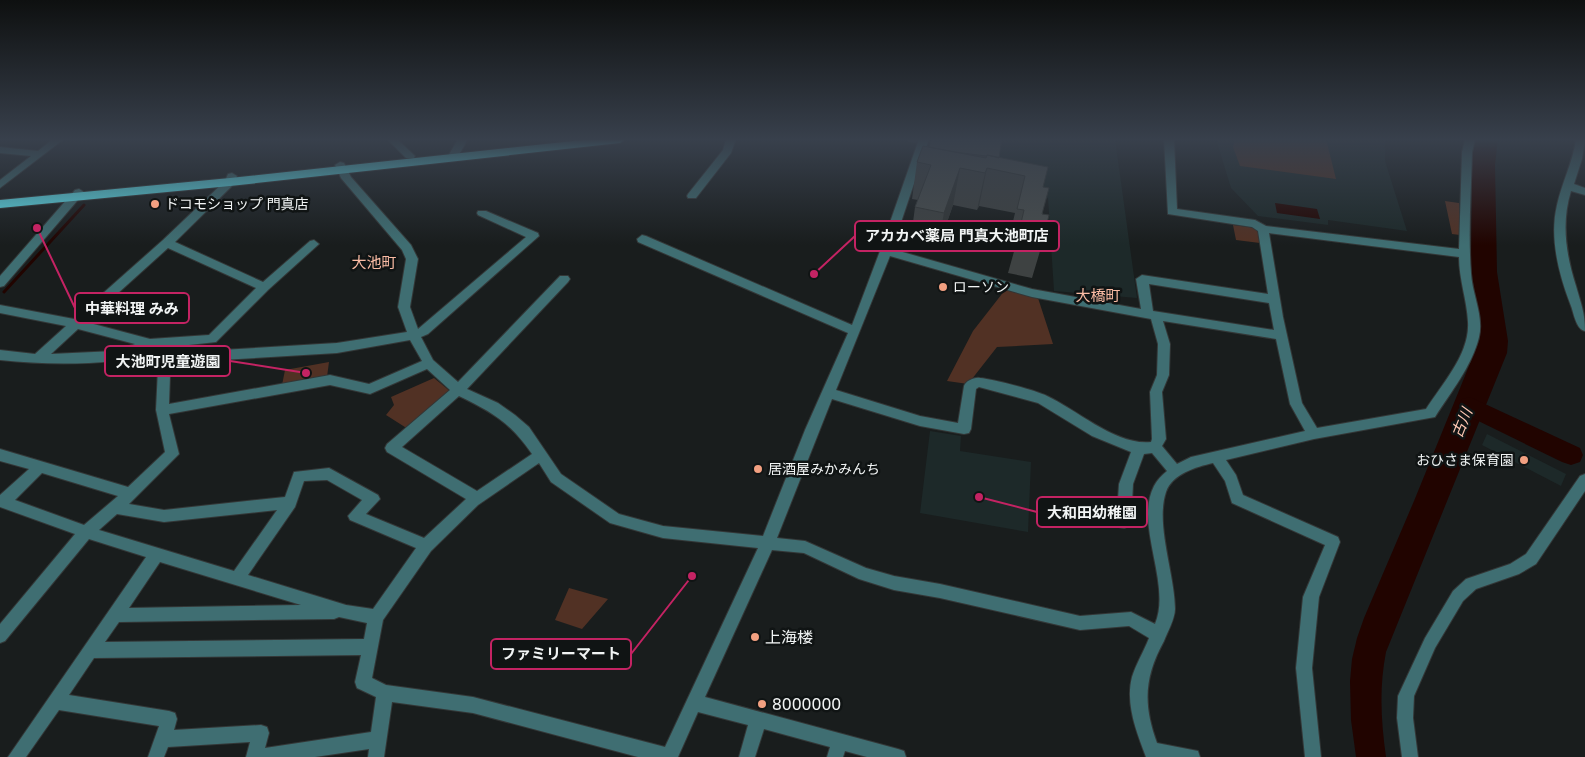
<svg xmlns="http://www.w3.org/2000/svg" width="1585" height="757" font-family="'Golos Text','Noto Sans JP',sans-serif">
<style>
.built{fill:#1d2929}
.green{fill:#513124}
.water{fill:#210400}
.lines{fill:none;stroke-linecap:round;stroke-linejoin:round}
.stream{stroke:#210400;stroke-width:3}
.river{fill:#210400;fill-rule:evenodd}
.minor-casing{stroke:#333737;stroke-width:2}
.highway-casing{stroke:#333737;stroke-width:2}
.minor{fill:#3f6e72;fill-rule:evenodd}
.highway{fill:#5fe4ef;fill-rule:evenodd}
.wall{fill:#3e4242}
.shaded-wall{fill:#323636}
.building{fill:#484d4d;stroke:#323636}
.poi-dot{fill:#f2a081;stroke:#101414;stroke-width:2}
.labels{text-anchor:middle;stroke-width:5;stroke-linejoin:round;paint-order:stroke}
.poi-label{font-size:14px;fill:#f1f4f4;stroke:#101414;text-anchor:start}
.neighbourhood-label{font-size:15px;fill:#fabba4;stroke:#101414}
.water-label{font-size:15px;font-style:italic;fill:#ffc8b3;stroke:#101414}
.near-poi-label{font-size:16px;fill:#f1f4f4;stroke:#101414;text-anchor:start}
.leader{fill:none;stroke:#c42363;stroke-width:2}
.callout-dot{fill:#c42363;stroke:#101414;stroke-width:2}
.callout{fill:#101414;stroke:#c42363;stroke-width:2}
.callout-label{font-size:15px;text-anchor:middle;font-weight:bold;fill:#f1f4f4}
</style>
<rect width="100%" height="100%" fill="#191d1d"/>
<path class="built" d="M906,139H1115L1137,298L1054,291L1048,198L918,174L927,146L905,141Z
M1216,139H1385V161L1407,231L1328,220V225L1258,216L1231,188Z
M930,431L961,436L960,451L1031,462L1028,532L920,513Z
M1487,434L1566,474L1561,486L1482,445Z"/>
<path class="green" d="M1235,139H1326L1336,179L1240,166L1233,147Z
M1445,201L1459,203L1460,235L1452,234Z
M1233,225L1257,228L1260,243L1236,240Z
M1005,290L1038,298L1053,344L997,347L968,384L947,381L973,331Z
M329,362L327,377L282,385L285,370Z
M434,378L451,392L408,429L386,415L394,405L391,397Z
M569,588L608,599L582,629L555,620Z"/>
<path class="water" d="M1475,139H1498L1495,165L1497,272L1508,341L1507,353L1386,652C1379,688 1381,721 1386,757H1356L1351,720L1350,681L1352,659L1357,638L1364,618L1414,501L1480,339L1471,266L1472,160Z
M1275,203L1317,209L1320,219L1277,213Z"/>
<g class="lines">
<path class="stream" d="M4,292L84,205"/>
<path class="river" d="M1470,397L1580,448L1583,455L1580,462L1571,465L1562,462L1462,413L1458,406L1462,399Z"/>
<g class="minor-casing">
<path id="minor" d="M53,139H64L0,188V180L31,156L0,153V147L38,151Z
M387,139H397L415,156L414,158H406Z
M458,139H468L456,160H448L447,158Z
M726,139H736L731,153L696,198H688L687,196L688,194L723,150Z
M919,139H929L892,249L1032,289L1141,309L1136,279L1142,275L1268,294L1258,231L1252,227L1168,214L1164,139H1174L1177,209L1255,220L1266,226L1459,249L1462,152L1465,139H1475L1472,152C1471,192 1468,234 1471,273C1472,294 1484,316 1479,337C1472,366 1451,392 1435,417L1314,439L1226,460L1236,475L1243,495L1338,537L1340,542L1319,597L1312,668L1321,757H1305L1296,668L1303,597L1325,545L1232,503L1225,481L1213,463C1196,467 1172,474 1166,492C1155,524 1175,575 1175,609C1175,619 1167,633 1164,641C1144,677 1143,705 1157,743L1198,751L1200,757H1146C1137,733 1125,704 1132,677C1136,664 1144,651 1149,638L1129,626L1080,630L940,598L894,590L859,579L804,553L772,550L705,697L898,749L904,751L906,757H867L845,751L843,757H827L830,747L764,729L755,757H739L748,725L698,712L678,757H638L473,713L392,702L384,757H368L369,749L315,757H246L250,742L168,747L164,757H148L159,726L59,710L26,757H8L146,557L89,539L5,641L0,643V624L75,534L0,507V495L29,469L0,461V449L128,487L165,452L156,410L159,348C143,349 129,359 114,361C76,365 37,364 0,360V350L35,354L66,326L0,313V305L74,319L163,240L225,181L228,174L232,173L237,176L234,184L175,242L263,282L310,241L314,240L319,244L268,290L216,342L171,347L169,404L330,375L369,384L422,361L410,340L337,353L221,360L217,358L215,355L217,352L221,350L337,343L407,332L398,307L406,259L402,250L341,178L335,165L340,162L344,163L351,177L411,245L418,259L410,307L418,329L526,237L478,215L477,213L478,211H486L538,233L539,236L428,334L421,337L433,360L458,382L560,276H568L570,279L568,282L467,389L498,403L515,415L529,427L561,474L619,514L663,526L763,536L805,430L848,333L638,242L637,239L642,235L646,236L852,325L880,251ZM1269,233L1459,257C1459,280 1467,300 1468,322C1470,354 1442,384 1426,409L1317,428L1302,403L1283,317ZM168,248L256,288L209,335L150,339L86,322ZM890,256L1032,297L1151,319L1158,344L1157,375L1150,392L1152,439L1151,442C1117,446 1077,410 1047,396C1035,390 992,379 980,378C974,377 966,381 964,386L958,423L920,416L836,390ZM1149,284L1269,303L1274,330L1153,311ZM1163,321L1276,339L1290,404L1305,431L1191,457L1177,464L1162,446L1166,439L1162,392L1169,375L1170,344ZM78,329L135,344L115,351L51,354ZM427,369L450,390L387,444L385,448L387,452L466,499L424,538L366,514L380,499L378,495L329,468L294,472L285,497L164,510L129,504L179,454L169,414L330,385L370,394ZM979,387L1038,403L1092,436L1131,452L1119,484L1117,515L1068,507L1063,509L1061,513L1063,517L1124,528L1129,526L1131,522L1133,484L1144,454L1152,453L1167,471C1162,475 1157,480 1154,486C1134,525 1172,584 1155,624L1131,612L1080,616L940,584L894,576L866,568L805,541L777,538L832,399L920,426L964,434L969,433L971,429L976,389ZM459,396C492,412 511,423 532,454L477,491L402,447ZM539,463L551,482L610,523L663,538L758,548L665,747L473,697L386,685L372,678L383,620L431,551L478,505ZM42,473L118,496L84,525L15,500ZM327,480L362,500L348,516L350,520L416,548L373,609L346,605L248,575L295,507L304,481ZM277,510L234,571L99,530L117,514L164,522ZM160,562L301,605L129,608ZM339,617L367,623L364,639L105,642L119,622L334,619ZM361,655L355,682L357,688L376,697L371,732L265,748L269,733L267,727L261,725L174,730L177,719L175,713L169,711L69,695L94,658Z
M1576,139H1585L1582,159L1574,184L1585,188V195L1571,191C1561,223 1566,255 1576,286C1581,304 1585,312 1585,331C1576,329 1574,314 1571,306C1559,275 1549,238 1557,205C1562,182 1573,162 1576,139Z
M79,189L84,192L83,194L4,286L0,287V276L75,190Z
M1585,474V491L1536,564L1519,574L1476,589L1463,601L1435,648L1414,696L1413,718L1418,757H1402L1397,718L1398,696L1425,638L1453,591L1466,579L1510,564L1526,554L1580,476Z"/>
</g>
<g class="highway-casing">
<path id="highway" d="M592,139H626L620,143L230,186L0,208V200L230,178Z"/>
</g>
<use href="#minor" class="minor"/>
<use href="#highway" class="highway"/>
</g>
<path class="wall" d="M907,139H917L916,143L907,141Z
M923,146L999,158L1043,187V241L1032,278L1008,273L1015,248L1007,246L1015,213L979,206L977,210L953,205L937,251L910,245L915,207L918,200L912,199L917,162Z"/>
<path class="shaded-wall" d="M960,168L953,205L937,251L944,213Z
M987,168L979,206L977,210L985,173Z"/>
<path class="building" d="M931,139H1002L999,158L987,155L986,156L955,152L929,147Z
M923,146L986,158L987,155L1048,167L1043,187L1049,188L1042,214L1049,215L1043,241L1018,236L1024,210L1017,209L1025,176L987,168L985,173L960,168L944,213L915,207L931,165L917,162Z"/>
<linearGradient id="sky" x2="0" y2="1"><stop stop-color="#0e1010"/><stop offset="0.57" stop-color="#38404c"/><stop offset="1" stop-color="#38404c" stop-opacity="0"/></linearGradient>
<rect width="1585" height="245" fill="url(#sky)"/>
<g class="poi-dot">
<circle cx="155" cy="204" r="5"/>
<circle cx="943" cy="287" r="5"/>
<circle cx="1524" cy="460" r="5"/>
<circle cx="758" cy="469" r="5"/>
<circle cx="755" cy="637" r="5"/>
<circle cx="762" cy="704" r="5"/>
</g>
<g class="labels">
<g class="poi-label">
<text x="165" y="209">ドコモショップ 門真店</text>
<text x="953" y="292">ローソン</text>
<text x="1514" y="465" text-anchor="end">おひさま保育園</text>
<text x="768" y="474">居酒屋みかみんち</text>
</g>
<g class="neighbourhood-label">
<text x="374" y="268">大池町</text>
<text x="1098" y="301">大橋町</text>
</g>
<g class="water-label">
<text transform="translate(1462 423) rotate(-68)" y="5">古川</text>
</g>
<g class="near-poi-label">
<text x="765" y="643">上海楼</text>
<text x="772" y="710">8000000</text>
</g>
</g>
<path class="leader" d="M814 274L855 236M37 228L75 308M306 373L230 361M979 497L1037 512M692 576L631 654"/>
<g class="callout-dot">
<circle cx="814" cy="274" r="5"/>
<circle cx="37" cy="228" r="5"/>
<circle cx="306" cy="373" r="5"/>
<circle cx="979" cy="497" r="5"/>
<circle cx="692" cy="576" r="5"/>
</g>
<g class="callout">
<rect x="855" y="221" width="204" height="30" rx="5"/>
<rect x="75" y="293" width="114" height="30" rx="5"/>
<rect x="105" y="346" width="125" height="30" rx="5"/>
<rect x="1037" y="497" width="110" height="30" rx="5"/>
<rect x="491" y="639" width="140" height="30" rx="5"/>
</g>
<g class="callout-label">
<text x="957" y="241">アカカベ薬局 門真大池町店</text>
<text x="132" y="314">中華料理 みみ</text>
<text x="168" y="367">大池町児童遊園</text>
<text x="1092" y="518">大和田幼稚園</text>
<text x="561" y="659">ファミリーマート</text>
</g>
</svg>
